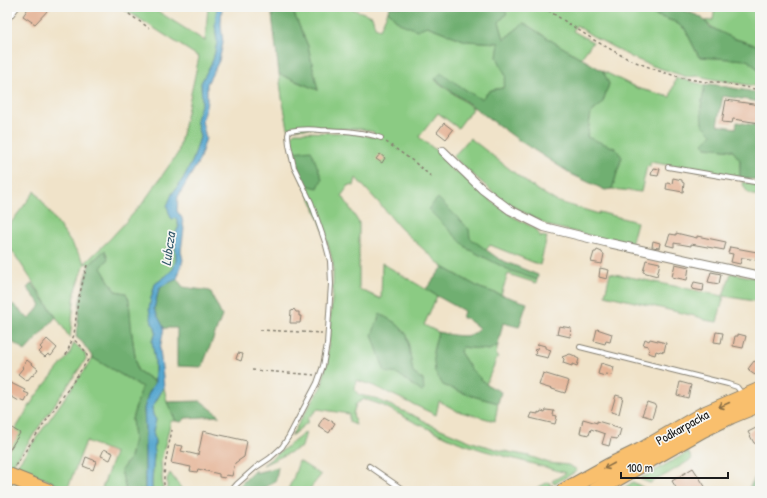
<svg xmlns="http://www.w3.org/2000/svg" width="767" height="498" font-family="'Patrick Hand',sans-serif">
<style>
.green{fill:#8bcb83;stroke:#547450;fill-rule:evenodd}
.forest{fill:#70af71;stroke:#466646}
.water{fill:#54a6cf;stroke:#386176}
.building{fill:#e5b496}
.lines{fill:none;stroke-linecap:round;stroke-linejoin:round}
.lane-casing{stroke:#868072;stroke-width:6}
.street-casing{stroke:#868072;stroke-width:10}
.highway-casing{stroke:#868072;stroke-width:17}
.path{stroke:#868072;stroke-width:1.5;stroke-dasharray:3 3;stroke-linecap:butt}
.lane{stroke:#fff;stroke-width:4}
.street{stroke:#fff;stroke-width:8}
.highway{stroke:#f9bf6d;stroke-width:15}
.oneway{stroke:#8a6e44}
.labels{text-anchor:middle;stroke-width:3.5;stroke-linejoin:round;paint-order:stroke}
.street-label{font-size:13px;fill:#1c1c1c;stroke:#f6f6f2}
.water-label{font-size:14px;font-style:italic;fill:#355a6d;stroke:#f6f6f2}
</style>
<rect width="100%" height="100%" fill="#f6f6f2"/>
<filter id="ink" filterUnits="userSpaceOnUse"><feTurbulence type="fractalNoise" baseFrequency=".025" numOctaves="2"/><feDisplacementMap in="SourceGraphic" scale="8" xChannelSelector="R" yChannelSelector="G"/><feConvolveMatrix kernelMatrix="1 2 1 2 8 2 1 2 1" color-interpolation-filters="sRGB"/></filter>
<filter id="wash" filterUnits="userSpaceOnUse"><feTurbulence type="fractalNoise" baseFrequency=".012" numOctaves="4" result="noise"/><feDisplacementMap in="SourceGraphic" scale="16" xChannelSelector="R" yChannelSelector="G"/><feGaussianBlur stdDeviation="0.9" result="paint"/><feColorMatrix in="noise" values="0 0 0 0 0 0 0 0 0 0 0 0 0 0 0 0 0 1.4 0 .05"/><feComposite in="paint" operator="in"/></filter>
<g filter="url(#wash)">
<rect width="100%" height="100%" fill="#f0e3c9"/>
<path class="green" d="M121,7H151L205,41L208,7H217L215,24L217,43L213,60L201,83L202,102L197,119L200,137L193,160L183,179L172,194L176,218L179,226L175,235L176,260L173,269L166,276L155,284L151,298L156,333L152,341L155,361V382L137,370L126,293L115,291L101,268L105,250L89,265L85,263L75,293L70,338L7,243V228L35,191L85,263L110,239L142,204L178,153L199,57Z
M291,7H347L372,16L375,27L380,29L388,11L399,23L427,26L466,41L499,43L498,57L506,76L503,88L491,90L481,99L435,80L473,108L458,128L438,113L419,137L451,162V169L455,172L457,171L494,203L512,216L536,229L540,236L547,237L540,265L490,245L486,250L470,238L468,249L511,270L537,280L536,283L508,274L501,295L480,288L443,267L400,228L379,203L356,178L354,186L349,185L342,195L359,223V289L381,299L382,263L437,296L424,325L438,332L433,352L443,385L469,395L498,403L495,421L457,411L439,401L436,415L374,386L356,380L355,390L359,395L374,398L421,419L429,424L472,442L499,450L529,456L549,463L568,465L576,469L577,471L554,484L552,481L566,473L482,450L458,442L414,422L382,405L364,399L356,404L353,414L356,425L349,422V414L318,409L308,418V422L291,436L322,385L327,361L333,286V263L325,234L314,206L305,185L293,152L290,136L295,132L354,133L373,137L374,132L361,129L288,128L282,98L279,74L300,83L318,90L308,46ZM380,315L396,323L407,335L413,373L423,380L398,374Z
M500,7H644L655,15L675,22L685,29L699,57L747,60L756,67L760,73V87L712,79L698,76L687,77L650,65L631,57L591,35L576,25L573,31L593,42L581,58L552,41L524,23L504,39L499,22L507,13Z
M715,7H760V46C742,41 718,35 705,21L713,20Z
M603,71L637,88L670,97L676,78L705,85L701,107L712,134L706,147L732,150L740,160V177L650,162V167L647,166L641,192L612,189L622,157L587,137L591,113L602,104L609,84Z
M470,138L530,185L556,201L599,214V212L637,222L631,245L549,226L503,201L453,157Z
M742,182L760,185V196C748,195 747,193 742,182Z
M610,273L723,296L731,273L760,279V302L724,296L717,322L705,320L699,317L605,295Z
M74,343L85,353L86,359L10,469L7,468V453L15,430L35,397L69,355Z
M498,345L496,355L498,356L486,384L471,369L460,352L461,347L489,350Z
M93,358L142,387L132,419L134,439L130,458L121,470L126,491H101L115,453L86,441L67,490C56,484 45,478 33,475C25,474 22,474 14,471L15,468Z
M164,387L167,402L176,421H171L161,461L163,491H152V481L155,442L153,431L156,420L153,415L152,408Z
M306,432L302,447L263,465Z
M688,452L692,459L669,473L650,483L640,479Z
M299,461L321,475L308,491H287L293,479Z
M170,473L181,488V491H167V479Z
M549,482L551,486L541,491H530Z
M633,482L644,488L637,491L629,488L624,491H619Z
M7,484H13L30,491H7Z"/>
<path class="forest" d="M272,7H291L308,46L318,90L279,74L272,15Z
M390,7H500L507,13L499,22L504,39L524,23L552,41L603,71L609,84L602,104L591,113L587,137L615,148L622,157L612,189L605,190L573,175L520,141L435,79L441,73L472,94L481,99L491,90L503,88L506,76L497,57L499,43L466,41L427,26L417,30L399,23L388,11Z
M644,7H676L701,17L710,27L735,39L760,46V73L756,67L747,60L699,57L685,29L675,22L655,15Z
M711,84L760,93V102L723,96L717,125L736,128L737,122L760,126V181L740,177V160L732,150L706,147L703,143L712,134L702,124L701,107L705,85Z
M311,150L322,179L318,188L305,185L296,165L293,152Z
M438,198L469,229L470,238L499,259L538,275L537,280L511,271L468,249L428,209Z
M105,250L108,259L101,268L115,291L126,293L129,300L132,335L137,370L155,382L148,395L144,409L145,427V491H126L121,470L130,458L134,439L132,419L142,387L93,358L82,342L76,337L80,301L89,265Z
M443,267L480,288L527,303L519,327L503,323L498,345L489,350L462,347L460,352L471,369L486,384L501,392L498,403L469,395L443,385L435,372L433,352L438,332C448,334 466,339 474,333C475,333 479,328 479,328L466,318H462L464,311L437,296L426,289Z
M177,279L183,287L210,291L222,316L202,367L177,366V328H164L154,309L159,289L164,285Z
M32,283L56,317L25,351L7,338V310L13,304L29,319L41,305L27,288Z
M380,314L396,323L407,335L413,373L423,380L424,390L422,392L398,374L385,372L372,335Z
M201,401L220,416L186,418L181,422L176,421L167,402Z
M278,467L276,480L264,488L254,491H234L255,470V473Z
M760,469V491H747Z"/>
<path class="water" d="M217,7H222L221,23L223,43L219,61L207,84V102L202,121L206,138L199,161L178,197L177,211L182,218L184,229L181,251L183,260L177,279L164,285L159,289L154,309L164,328L160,349L164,387L152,408L153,415L156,420L153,431L155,442L152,481V491H145V427L144,409L148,395L155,382V361L152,341L156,333L155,327L152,323L149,309L151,298L155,284L166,276L173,269L176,260L175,235L179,226L176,218L172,219L170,216L167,206L172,194L183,179L193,160L200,137L196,119L202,102L201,83L213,60L217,43L215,24Z"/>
<g id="blocks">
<path class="building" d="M29,7H51L35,24L23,16Z
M726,100L760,105V123L733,119L732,123L722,122Z
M444,123L453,130L446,139L437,132Z
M380,154L385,158L382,163L376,159Z
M653,168L660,169L658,176L651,175Z
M673,178L682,180V182L684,183L683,192L666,189L667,183L672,184Z
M676,233L697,238V236L726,242L724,250L691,244V246L674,243V247L666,245L670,234L676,235Z
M653,241L660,243L659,248L652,247Z
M730,247L757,252L756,260L744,258H742L740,264L731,262L733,254L728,253Z
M597,250L602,252V253L604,254L602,264L591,262L594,252H596Z
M646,260L660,263L657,276L643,272Z
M675,264L689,267L687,280L672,277Z
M600,268L609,270L607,279L599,277Z
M711,272L721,274L719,284L708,282Z
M694,282L704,284L703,291L692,289Z
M294,309L296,312H299V316H301L300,323H290L291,311H292Z
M559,326L571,328L570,337L557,334Z
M597,329L612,334L610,342L606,341L605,344L594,341Z
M716,332L723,333L721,343L714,342Z
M738,334L746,336L743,348L733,346L735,336H738Z
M47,339L57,348L51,356L48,354L45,357L39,352L42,349L40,347Z
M645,339L649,341L650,339L666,343L664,352L660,351L659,352L656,351L655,355L648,353L649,348H648V346L643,345Z
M538,344L545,346V348L551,350L548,358L535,355L536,352L534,350L537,349Z
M238,353L243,354L241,361L236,359Z
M570,354L575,356V357L579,359L577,366L572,364V366L563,363L564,359L562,357Z
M27,360L38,369L33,376L32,375L27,381L18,374L23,368L22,367Z
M754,361L760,365V368L755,375L749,371L750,370L748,369Z
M601,363L614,367L612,375L606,374L605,376L598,374Z
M543,373L569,381L565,393L539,385Z
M7,381L25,390L24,392L29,394L25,402L20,400L19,401L7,394Z
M680,382L691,385L688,398L677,395Z
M616,395L623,397L619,414L611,412Z
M647,402L656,405L652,418L642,415Z
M546,410L554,411L553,415L557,416L555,424L530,418L532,413L538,414V412L540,413L541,411L545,412Z
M324,417L335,423L329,433L318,426Z
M583,419L597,423V421L611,425V426L621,429L619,436H618L617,439L611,438L609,446L602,444L605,434L591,429L589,435L580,433Z
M7,425L20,433L7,454Z
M760,426V445L754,443L748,432Z
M203,431L247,441L244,457L235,463L232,476L226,475L225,478L219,477V474L198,469L197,472L190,471L191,467L171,463L175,445L183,446L181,451L198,455Z
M104,449L113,453L110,460L101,456Z
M86,457L96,461L93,470L83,466Z
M693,468L706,488L702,491H678L672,481Z"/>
</g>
</g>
<g filter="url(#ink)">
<use href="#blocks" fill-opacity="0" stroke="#868072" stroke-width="1"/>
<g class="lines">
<g class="lane-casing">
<path id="lane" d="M668,167L760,183
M580,347L728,384L737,387L743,395
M760,388V376
M369,466L405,491
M231,491L237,484L255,468L270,458L282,447L289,436L317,383L323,366L327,344L331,284L330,261L325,242L311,202L294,167L289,145L288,135L289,131C300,129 311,129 321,130C341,131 362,131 381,138"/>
</g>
<g class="street-casing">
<path id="street" d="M7,17L15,7
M443,151L482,189L510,210L544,227L609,243L760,276"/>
</g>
<g class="highway-casing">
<path id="highway" d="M7,475L47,491
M564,491L609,466L640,451L702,415L760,390
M595,491L702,430L731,416L760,404"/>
</g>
<path class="path" d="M119,7L149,28
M543,7L594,40L628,59L659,71L683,78L707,82H719L760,90
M386,142L413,161L433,178
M260,330L322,333
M66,355L74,335L78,301L87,265
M252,370L314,375
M15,466L88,360C86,349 81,346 73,339
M165,491C161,477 169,445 172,430
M546,491L554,486"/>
<use href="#lane" class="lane"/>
<use href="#street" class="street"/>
<use href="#highway" class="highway"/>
</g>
<defs><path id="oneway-shaft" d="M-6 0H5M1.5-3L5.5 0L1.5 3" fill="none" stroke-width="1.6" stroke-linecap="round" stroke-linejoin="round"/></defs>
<g class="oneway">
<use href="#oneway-shaft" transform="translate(724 405) rotate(155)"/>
<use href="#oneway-shaft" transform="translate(609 466) rotate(152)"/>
</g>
</g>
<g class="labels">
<g class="street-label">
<text transform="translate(682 427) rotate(-29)" y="5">Podkarpacka</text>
</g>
<g class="water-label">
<text transform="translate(168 249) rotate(-82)" y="5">Lubcza</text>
</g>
</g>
<rect width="767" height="498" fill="none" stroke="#f6f6f2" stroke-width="24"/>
<path d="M621 472v6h107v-6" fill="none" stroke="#1c1c1c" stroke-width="2"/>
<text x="627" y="472" font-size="12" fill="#1c1c1c" stroke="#f6f6f2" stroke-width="3" paint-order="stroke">100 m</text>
</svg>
